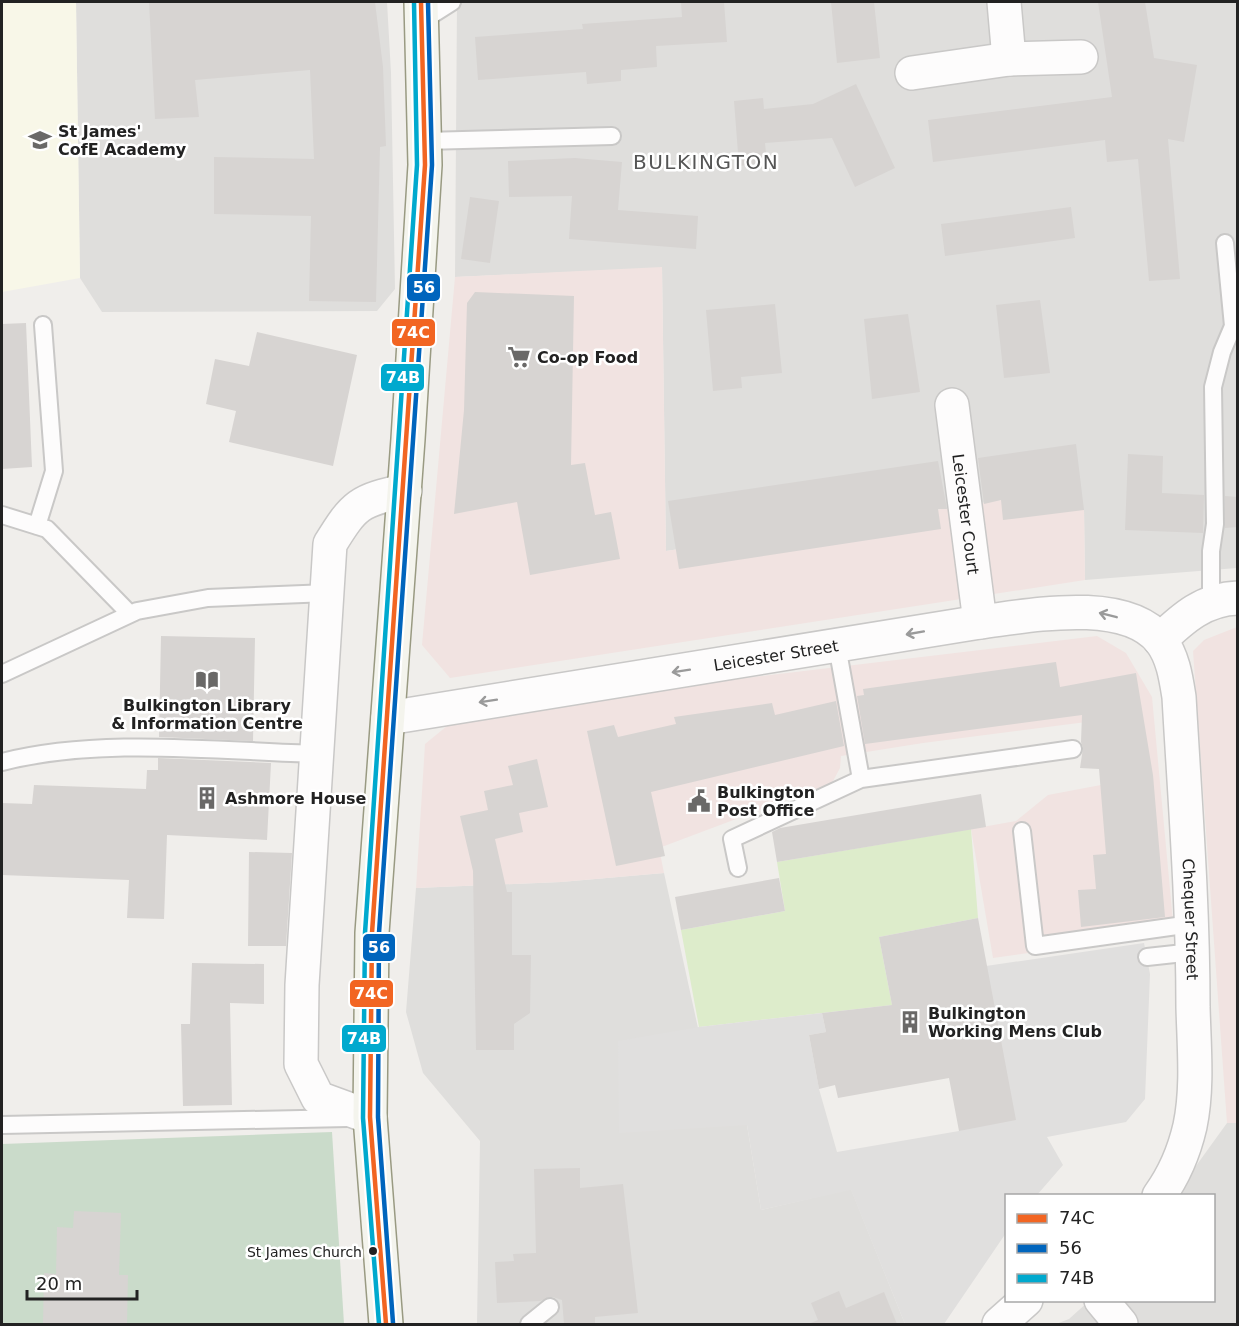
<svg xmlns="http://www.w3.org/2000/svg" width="1239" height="1326" font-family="'DejaVu Sans',sans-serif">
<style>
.residential{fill:#dfdedc}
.commercial{fill:#f1e3e1}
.education{fill:#f8f7e8}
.grass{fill:#ddeccb}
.cemetery{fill:#cadbca}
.parking{fill:#e0dfde}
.building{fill:#d7d4d2}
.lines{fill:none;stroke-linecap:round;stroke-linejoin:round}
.service-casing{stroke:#c9c8c7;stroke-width:20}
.minor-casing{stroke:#c9c8c7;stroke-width:36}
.secondary-casing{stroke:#999a82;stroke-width:36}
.service{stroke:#fdfcfc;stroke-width:16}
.minor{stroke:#fdfcfc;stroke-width:33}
.secondary{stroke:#f4f4ed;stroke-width:33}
.bus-1-casing{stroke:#fff;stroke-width:9}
.bus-2-casing{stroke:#fff;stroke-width:9}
.bus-3-casing{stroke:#fff;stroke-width:9}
.bus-1{stroke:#f26522;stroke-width:4.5}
.bus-2{stroke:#0065bd;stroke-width:4.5}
.bus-3{stroke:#00a9ce;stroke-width:4.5}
.oneway{stroke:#9a9a9a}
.bus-dot{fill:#222;stroke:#fff;stroke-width:2}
.labels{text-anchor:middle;stroke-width:5;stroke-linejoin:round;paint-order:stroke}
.bus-label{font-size:14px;fill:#222;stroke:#fff;text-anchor:end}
.poi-label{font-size:16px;font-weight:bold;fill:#222;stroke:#fff;text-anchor:start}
.street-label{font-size:16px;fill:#222;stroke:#fff}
.quarter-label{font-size:20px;letter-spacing:1.5px;fill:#555;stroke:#fff}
.line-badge{stroke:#fff;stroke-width:2}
.badge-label{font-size:16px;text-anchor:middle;font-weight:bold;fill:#fff}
</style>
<rect width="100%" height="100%" fill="#f0eeeb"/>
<path class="residential" d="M76,2H387L391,73L395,289L377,311L102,312L80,278Z
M457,2H1237V568L1085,580L1084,510L1001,500L666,551L662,268L455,277Z
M664,873L698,1028L747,1125L761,1210L851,1189L905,1324H477L480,1141L423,1073L406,1012L416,888L561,882Z
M1227,1123H1237V1324H1056L1069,1319L1089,1301L1214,1300V1196L1175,1195Z"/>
<path class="commercial" d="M662,267L666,551L1001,500L1084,510L1085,580L450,678L422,645L455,277Z
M1237,627L1238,1123H1227L1193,651L1204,640Z
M1097,636L1126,653L1152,697L1174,932L993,958L971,829L1016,821L1048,795L1106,784L1102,720L923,743L841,756L840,768L832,783L659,848L664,873L561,882L416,888L425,744L447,726L587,697Z"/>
<path class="education" d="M2,2H76L80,278L2,292Z"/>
<path class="grass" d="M971,829L978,918L879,937L892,1005L699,1027L681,930L785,911L777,862Z"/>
<path class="cemetery" d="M332,1132L344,1324H2V1144Z"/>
<path class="parking" d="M1144,943L1150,974L1145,1099L1126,1122L1047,1137L1063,1165L1037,1195L1006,1196V1233L944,1324H905L851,1190L761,1210L747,1125L619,1133L618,1041L699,1027L822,1013L826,1032L809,1035L819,1089L837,1152L959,1131L986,966Z"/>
<path class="building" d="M149,2H375L383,67L386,146L380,147L376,302L309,301L311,216L214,214V157L314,159L310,70L195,80L199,117L155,119Z
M681,2H724L727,42L656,46L657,67L621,70V81L587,84L586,72L478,80L475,37L583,29L582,24L682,17Z
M831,2H874L880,58L837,63Z
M1098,2H1145L1154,58L1197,65L1184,142L1168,139L1180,279L1149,281L1138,159L1107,162L1105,140L933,162L928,120L1112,97Z
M856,84L895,168L855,187L832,138L765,143L767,163L739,166L734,101L763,98L764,109L813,104Z
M575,158L622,162L618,210L698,216L696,249L569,239L572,196L509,197L508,161Z
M470,197L499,201L490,263L461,259Z
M1071,207L1075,238L945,256L941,224Z
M475,292L574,296L571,465L585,463L595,515L611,512L620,559L530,575L517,502L454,514L464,410L467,303Z
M1040,300L1050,373L1004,378L996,305Z
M775,304L782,373L741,377L742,388L713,391L706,310Z
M908,314L920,392L872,399L864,319Z
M26,323L32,467L2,469V324Z
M257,332L357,355L333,466L229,442L236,411L206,404L215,359L249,366Z
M1076,444L1084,510L1003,520L1001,500L984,504L978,458Z
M1128,454L1163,456L1162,493L1204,495L1203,533L1125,530Z
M938,461L947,509H938L941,529L679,569L668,501Z
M1225,496L1238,497V527L1225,528Z
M161,636L255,638L253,741L159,737Z
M1056,662L1060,687L1136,673L1153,775L1165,917L1081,927L1078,890L1096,889L1093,855L1106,854L1099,769L1080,768L1083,748L1081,742L1082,715L865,744L857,696L864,695L863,689Z
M836,701L844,746L651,792L665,856L616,866L587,731L614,725L618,737L676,724L674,717L772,703L775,715Z
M158,758L271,763L267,840L167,835L164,919L127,918L129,880L2,875V803L32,804L34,785L146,789L147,770H158Z
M537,759L548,807L519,813L523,832L495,839L507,892H512V955H531L530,1013L514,1024V1050H476L473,871L460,816L488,810L484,791L513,785L508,766Z
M981,794L986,827L777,862L772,832L780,828Z
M249,852L292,853L286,946H248Z
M779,878L785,911L681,930L675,897Z
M978,918L1016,1120L959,1131L949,1078L838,1098L835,1085L819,1089L809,1035L826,1032L822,1013L892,1005L879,937Z
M192,963L264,964V1004L230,1003L232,1105L183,1106L181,1024H190Z
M580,1168V1188L623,1184L638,1313L595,1317V1324H564L562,1300L553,1297L540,1301L497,1303L495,1262L514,1261L513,1254L536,1253L534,1169Z
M74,1211L121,1213L119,1275H128L127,1324H43L44,1273L56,1274L57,1227L73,1228Z
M839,1291L846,1308L884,1292L897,1324H808L818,1320L811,1303Z"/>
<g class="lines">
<g class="service-casing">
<path id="service" d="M422,21L452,2
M425,141L612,136
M2,515L47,529L130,614
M37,526L54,471L43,325
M1211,603V551L1215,524L1213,387L1222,352L1233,326L1225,243
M837,646L861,779L1073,749
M2,674L137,611L208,598L328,593
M2,762C100,737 216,751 317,754
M1022,831L1035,946L1191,924
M738,868L732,839L861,779
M1147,957L1193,952
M2,1125L348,1118
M529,1324L550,1307"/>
</g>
<g class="minor-casing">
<g id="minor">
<path d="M1004,2L1009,59"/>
<path d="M912,73L1009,59L1081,57"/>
<path id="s1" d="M952,405L980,622"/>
<path d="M1160,640C1183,618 1204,599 1238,598"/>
<path id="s2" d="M388,718L980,622C1029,616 1125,596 1161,641C1173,657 1176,678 1179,697C1185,801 1193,904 1193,1007C1194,1046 1198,1088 1190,1126C1184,1152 1175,1174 1159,1196"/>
<path d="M370,1117L318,1098L301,1064L302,985L330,544C354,505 359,500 405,491"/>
<path d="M1101,1300L1121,1324"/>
<path d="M999,1324L1026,1300"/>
</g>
</g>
<g class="secondary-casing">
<path id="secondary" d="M386,1324L370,1117L372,933L408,439L425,165L421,2"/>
</g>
<use href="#service" class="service"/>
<use href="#minor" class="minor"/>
<use href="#secondary" class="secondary"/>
<g class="bus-1-casing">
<path id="bus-1" d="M386,1324L370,1117L372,933L425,165L421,2"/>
</g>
<g class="bus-2-casing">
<path id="bus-2" d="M393,1323L378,1117L379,933L432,165L428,2"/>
</g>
<g class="bus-3-casing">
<path id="bus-3" d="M379,1324L363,1118L365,933L417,165L414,2"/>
</g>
<use href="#bus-1" class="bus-1"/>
<use href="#bus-2" class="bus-2"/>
<use href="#bus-3" class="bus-3"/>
</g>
<defs><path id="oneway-shaft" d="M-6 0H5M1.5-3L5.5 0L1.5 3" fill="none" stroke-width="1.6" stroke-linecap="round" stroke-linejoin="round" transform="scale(1.5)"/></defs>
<g class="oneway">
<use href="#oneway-shaft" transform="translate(1108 615) rotate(-166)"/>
<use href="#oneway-shaft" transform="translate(915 633) rotate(170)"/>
<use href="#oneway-shaft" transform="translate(681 671) rotate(171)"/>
<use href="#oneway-shaft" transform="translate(488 701) rotate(171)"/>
</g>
<defs>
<g id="school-bare" transform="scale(1.8)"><path d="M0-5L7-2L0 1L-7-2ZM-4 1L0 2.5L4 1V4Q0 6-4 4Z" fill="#6a6968" stroke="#fff" stroke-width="2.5" paint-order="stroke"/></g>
<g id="supermarket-bare" transform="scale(1.8)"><path d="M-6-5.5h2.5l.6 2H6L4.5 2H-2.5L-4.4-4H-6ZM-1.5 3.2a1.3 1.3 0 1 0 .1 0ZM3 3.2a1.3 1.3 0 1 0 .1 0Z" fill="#6a6968" stroke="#fff" stroke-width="2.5" paint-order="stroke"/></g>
<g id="library-bare" transform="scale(1.8)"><path d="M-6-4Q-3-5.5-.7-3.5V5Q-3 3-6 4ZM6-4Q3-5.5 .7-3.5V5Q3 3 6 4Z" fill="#6a6968" stroke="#fff" stroke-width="2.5" paint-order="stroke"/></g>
<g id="building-bare" transform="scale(1.8)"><path d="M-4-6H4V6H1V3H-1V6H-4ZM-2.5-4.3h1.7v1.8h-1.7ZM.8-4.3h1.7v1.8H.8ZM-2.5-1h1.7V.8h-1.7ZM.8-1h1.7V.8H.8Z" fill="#6a6968" stroke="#fff" stroke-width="2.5" paint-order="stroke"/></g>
<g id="civic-bare" transform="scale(1.8)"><path d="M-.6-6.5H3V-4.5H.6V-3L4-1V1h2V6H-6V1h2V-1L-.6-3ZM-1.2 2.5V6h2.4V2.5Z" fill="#6a6968" stroke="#fff" stroke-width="2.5" paint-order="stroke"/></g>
</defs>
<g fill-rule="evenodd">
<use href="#school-bare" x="40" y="140"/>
<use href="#supermarket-bare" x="519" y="357"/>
<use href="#library-bare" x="207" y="680"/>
<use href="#building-bare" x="207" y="798"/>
<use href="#civic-bare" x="699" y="801"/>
<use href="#building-bare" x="910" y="1022"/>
</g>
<circle class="bus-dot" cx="373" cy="1251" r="5"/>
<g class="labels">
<g class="bus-label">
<text x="362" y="1257">St James Church</text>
</g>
<g class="poi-label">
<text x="58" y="137">St James'<tspan x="58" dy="18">CofE Academy</tspan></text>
<text x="537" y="363">Co-op Food</text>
<text x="207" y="711" text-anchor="middle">Bulkington Library<tspan x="207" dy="18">&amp; Information Centre</tspan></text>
<text x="717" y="798">Bulkington<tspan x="717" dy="18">Post Office</tspan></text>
<text x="225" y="804">Ashmore House</text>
<text x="928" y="1019">Bulkington<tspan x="928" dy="18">Working Mens Club</tspan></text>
</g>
<g class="street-label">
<text dy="6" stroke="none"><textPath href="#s1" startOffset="110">Leicester Court</textPath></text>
<text dy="6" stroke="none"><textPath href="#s2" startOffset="393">Leicester Street</textPath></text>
<text dy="6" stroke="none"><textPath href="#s2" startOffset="1071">Chequer Street</textPath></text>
</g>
<g class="quarter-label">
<text x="706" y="169">BULKINGTON</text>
</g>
</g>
<g class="line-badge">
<rect x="406" y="273" width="35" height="29" rx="6" fill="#0065bd"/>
<rect x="391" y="318" width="45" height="29" rx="6" fill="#f26522"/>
<rect x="380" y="363" width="45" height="29" rx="6" fill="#00a9ce"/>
<rect x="362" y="933" width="34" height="29" rx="6" fill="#0065bd"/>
<rect x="349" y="979" width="45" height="29" rx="6" fill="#f26522"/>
<rect x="341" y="1024" width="46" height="29" rx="6" fill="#00a9ce"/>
</g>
<g class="badge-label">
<text x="424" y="293">56</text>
<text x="413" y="338">74C</text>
<text x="403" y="383">74B</text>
<text x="379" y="953">56</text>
<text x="371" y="999">74C</text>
<text x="364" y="1044">74B</text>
</g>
<rect width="1239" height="1326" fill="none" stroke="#222222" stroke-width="6"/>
<rect x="1005" y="1194" width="210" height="108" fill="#ffffff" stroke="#a7a7a7" stroke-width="1.5"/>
<rect x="1017" y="1214" width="30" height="9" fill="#f26522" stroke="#a7a7a7" stroke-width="1.5"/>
<text x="1059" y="1224" font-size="18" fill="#222222">74C</text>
<rect x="1017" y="1244" width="30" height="9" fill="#0065bd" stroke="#a7a7a7" stroke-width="1.5"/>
<text x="1059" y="1254" font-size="18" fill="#222222">56</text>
<rect x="1017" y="1274" width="30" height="9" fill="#00a9ce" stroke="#a7a7a7" stroke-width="1.5"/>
<text x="1059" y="1284" font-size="18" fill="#222222">74B</text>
<path d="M27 1290v9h110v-9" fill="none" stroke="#222222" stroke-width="3"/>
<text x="36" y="1290" font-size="18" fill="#222222" stroke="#ffffff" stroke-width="4.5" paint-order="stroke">20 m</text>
</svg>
